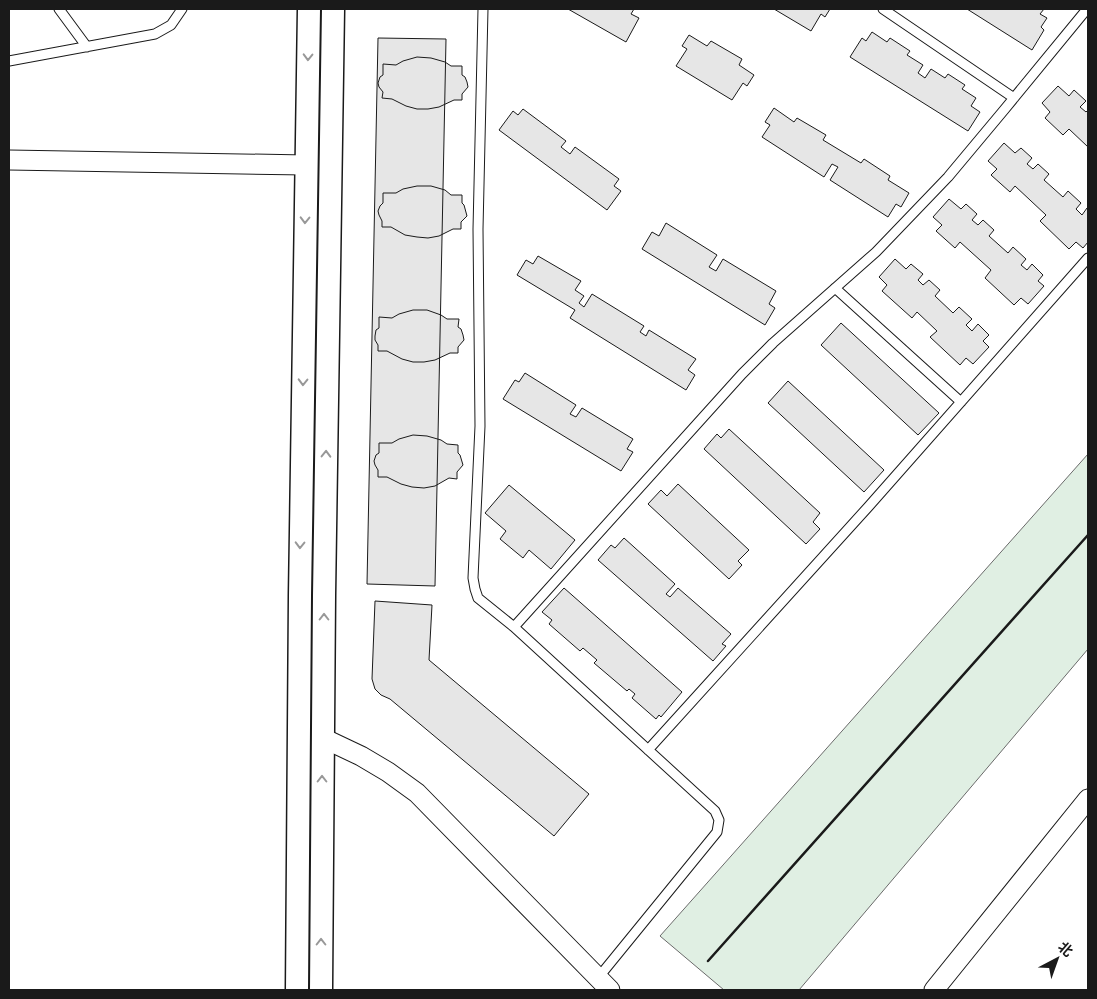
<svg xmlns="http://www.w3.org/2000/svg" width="1097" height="999" font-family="'Fira Sans','Noto Sans SC',sans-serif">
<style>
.green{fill:#e0efe3;stroke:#6a6a6a}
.building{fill:#e6e6e6;stroke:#1a1a1a}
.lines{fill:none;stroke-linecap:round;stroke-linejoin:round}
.service-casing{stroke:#1a1a1a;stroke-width:11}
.minor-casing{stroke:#1a1a1a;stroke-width:21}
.tertiary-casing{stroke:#1a1a1a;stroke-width:25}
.service{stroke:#fff;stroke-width:9}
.minor{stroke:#fff;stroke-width:19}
.tertiary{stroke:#fff;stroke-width:22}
.wall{stroke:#1a1a1a;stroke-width:2.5}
.oneway{stroke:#989898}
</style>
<rect width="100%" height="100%" fill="#fff"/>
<path class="green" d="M1088,454V649L799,990H724L660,936Z"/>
<path class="building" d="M568,9H634L631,14L639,18L626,42Z
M774,9H830L825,17L821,14L811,31Z
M967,9H1044L1040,14L1047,18L1041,27L1044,30L1032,50Z
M872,32L887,42L890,38L910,51L907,55L923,65L918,73L925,78L931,69L945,78L948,74L965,85L962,89L976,98L971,106L980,112L968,131L850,57L862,38L866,41Z
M689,35L707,46L711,41L742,59L739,65L754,75L747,86L743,83L732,100L676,66L687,49L682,46Z
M378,38L446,39L435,586L367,584Z
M417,57L431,58L445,62L451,66H462V75L465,77L467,82L468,87L462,94V100H454L439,107L428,109H417L406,106L392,99L382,98L383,92L379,87L378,83L380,77L383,75V64L396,65L403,61Z
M1058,86L1069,96L1074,90L1086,101L1080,107L1086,112L1088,110V147L1069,129L1063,135L1045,118L1050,112L1042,103Z
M774,108L794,122L797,118L826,135L823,140L861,163L864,159L890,176L888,180L909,193L901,207L896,204L888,217L830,180L838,167L832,164L824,177L762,137L770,125L765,122Z
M523,109L566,141L561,147L570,154L575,147L619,179L614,186L621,191L607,210L499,130L513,111L518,115Z
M1004,143L1015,153L1021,148L1032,158L1027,164L1033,169L1038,164L1049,174L1044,180L1063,197L1068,191L1081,203L1076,209L1082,215L1087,208L1088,209V242L1083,248L1076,242L1069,249L1040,221L1046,215L1015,186L1010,192L991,175L997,169L988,161Z
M417,186H431L445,190L451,195H462V203L464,205L467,216L461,222V229H453L439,236L428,238L417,237L405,235L391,227H382V221L379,215L378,211L380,206L383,203V193H396L403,189Z
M949,199L961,209L966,204L977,214L972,220L978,225L983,220L994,230L989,236L1008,253L1013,247L1026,259L1021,265L1027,270L1032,264L1043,275L1038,281L1044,286L1028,304L1021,298L1014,305L985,278L991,270L960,242L955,248L936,231L942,225L933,217Z
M666,223L717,255L709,267L716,271L723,259L776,291L769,304L775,308L765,325L642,249L652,232L659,236Z
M538,256L581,281L575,290L584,296L579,303L584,307L592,294L644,326L640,332L646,336L649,330L696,359L688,370L695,375L686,390L570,318L575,310L517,275L526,260L533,264Z
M895,259L906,269L911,264L923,274L918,280L923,285L929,280L940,290L935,296L953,313L959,307L972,319L966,325L972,331L978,324L989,335L983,341L989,347L973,364L966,358L960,365L930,337L937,331L917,312L912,318L882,291L887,285L879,277Z
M413,310H427L441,315L447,319H459L458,327L461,329L463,335L464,340L458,347V353H450L435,360L424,362H413L402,359L387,351H378V345L375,340V336L376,330L379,328V317L392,318L399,314Z
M841,323L939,413L918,435L821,345Z
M525,373L576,405L570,414L576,417L582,408L633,439L627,449L633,452L621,471L503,399L515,380L519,382Z
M788,381L884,470L864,492L768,403Z
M729,429L820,513L813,522L820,529L806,544L704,449L717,434L721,438Z
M413,435L427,436L441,440L447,444L458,445V453L460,455L463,465L457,472V479L449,478L435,486L424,488L412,487L401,484L387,477H378V470L375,465L374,461L376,455L379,453V443H392L399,439Z
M678,484L749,550L738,561L742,565L729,579L648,504L661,490L667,496Z
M509,485L575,540L551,569L529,550L523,558L500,539L506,531L485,513Z
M624,538L675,584L666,594L670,597L678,588L731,634L722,644L726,646L713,661L598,560L611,545L615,548Z
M564,588L682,692L661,717L659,715L656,719L632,698L635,694L629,689L627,691L594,663L597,660L583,648L580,651L549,624L552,620L542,612Z
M375,601L432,605L429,660L589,794L554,836L390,699L381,695L375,689L372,679Z"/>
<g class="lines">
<g class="service-casing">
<path id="service" d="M59,9L87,47
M483,9L478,229L480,426L473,578L475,589L478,598L514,627L715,811L719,820L717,832L598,978
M883,9L1014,98
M9,61L155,34L171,25L182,9
M835,288L961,402
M514,627L742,374L773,343L876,252L948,177L1004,110L1087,9
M648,750L869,506L1088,258"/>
</g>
<g class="minor-casing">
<path id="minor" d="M9,160L306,165
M323,738L361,756L388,772L417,793L610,990
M934,990L1088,799"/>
</g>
<g class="tertiary-casing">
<path id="tertiary" d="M297,990L300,596L309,9
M321,990L324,596L333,9"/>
</g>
<use href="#service" class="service"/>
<use href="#minor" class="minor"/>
<use href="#tertiary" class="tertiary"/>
<path class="wall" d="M708,961L1088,535"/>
</g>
<defs><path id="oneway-chevron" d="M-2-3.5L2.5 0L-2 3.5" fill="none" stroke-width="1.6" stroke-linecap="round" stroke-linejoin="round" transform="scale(1.25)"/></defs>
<g class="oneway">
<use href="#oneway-chevron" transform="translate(308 57) rotate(91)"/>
<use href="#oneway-chevron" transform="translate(305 220) rotate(91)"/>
<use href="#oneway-chevron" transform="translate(303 382) rotate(91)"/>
<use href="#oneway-chevron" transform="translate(326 454) rotate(-89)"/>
<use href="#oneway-chevron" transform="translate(300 545) rotate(91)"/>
<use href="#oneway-chevron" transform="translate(324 617) rotate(-90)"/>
<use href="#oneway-chevron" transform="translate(322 779) rotate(-90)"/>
<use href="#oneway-chevron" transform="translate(321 942) rotate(-90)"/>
</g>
<rect width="1097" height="999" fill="none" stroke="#1a1a1a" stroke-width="20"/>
<g transform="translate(1057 959) rotate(41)" stroke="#ffffff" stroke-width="4" paint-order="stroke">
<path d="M0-4L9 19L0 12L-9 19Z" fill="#1a1a1a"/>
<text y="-8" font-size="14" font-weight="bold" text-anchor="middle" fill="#1a1a1a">北</text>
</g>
</svg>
